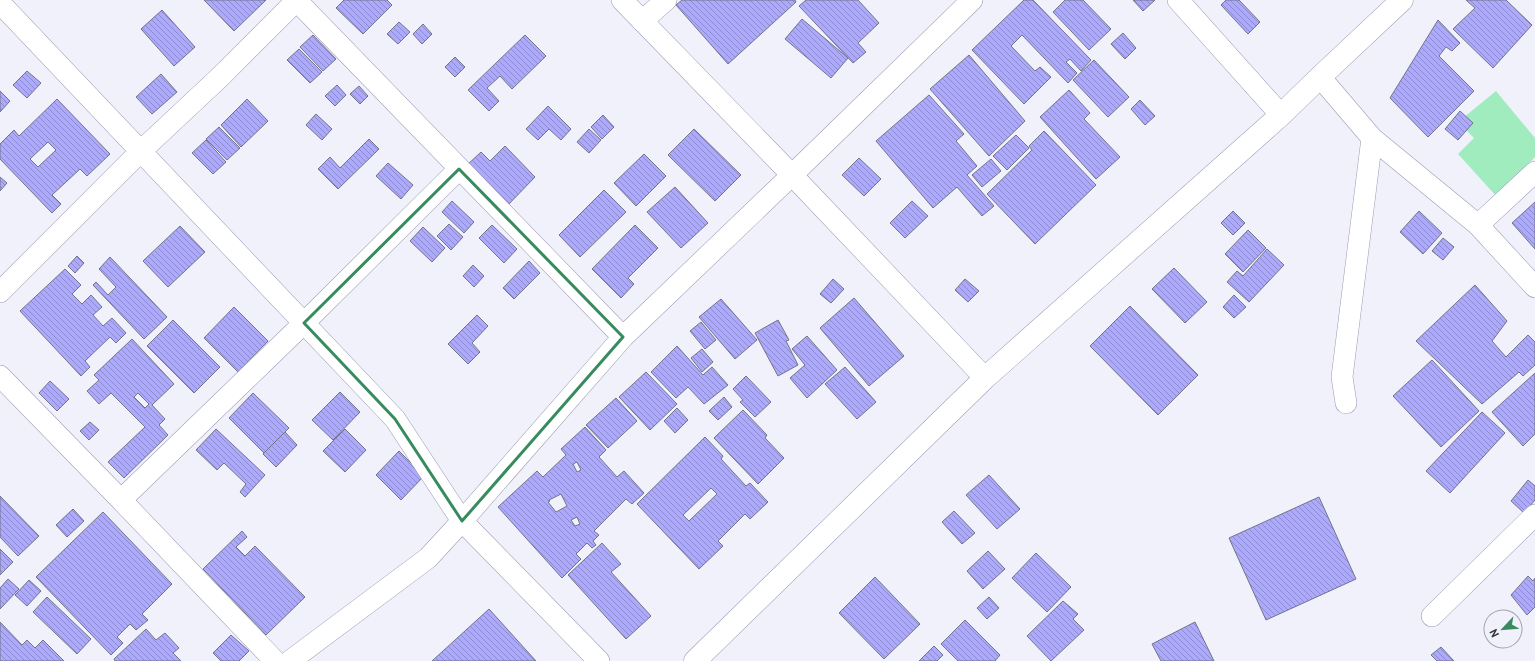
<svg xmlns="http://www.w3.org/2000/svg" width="1535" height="661" font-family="'PT Sans',sans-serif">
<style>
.park{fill:#a1ecbe}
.building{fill:url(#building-back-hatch);stroke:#72728a;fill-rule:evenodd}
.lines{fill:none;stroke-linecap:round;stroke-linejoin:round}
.minor-casing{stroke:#9b9bb5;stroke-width:22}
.tertiary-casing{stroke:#9b9bb5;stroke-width:23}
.minor{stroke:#fff;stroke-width:21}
.tertiary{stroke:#fff;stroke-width:22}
.marked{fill:none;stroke:#378b5e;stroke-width:3;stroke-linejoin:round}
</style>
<defs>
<pattern id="building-back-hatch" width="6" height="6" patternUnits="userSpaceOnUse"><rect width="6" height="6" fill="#adaafe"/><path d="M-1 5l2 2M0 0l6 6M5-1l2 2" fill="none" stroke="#8d8bcf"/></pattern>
</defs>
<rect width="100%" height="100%" fill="#f1f1fc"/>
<path class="park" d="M1496,91L1535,138V157L1497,197L1458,154L1474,138L1458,122Z"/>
<path class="building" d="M204,0H266L234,31Z
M344,0H387L392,5L363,34L336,8Z
M682,0H795L796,2L728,64L676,5Z
M806,0H858L879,23L858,43L866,52L853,63L799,6Z
M1024,0H1033L1091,60L1081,71L1070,59L1066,62L1077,73L1068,83L1022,35L1011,46L1035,71L1040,67L1051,77L1024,104L972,50Z
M1065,0H1083L1111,29L1089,50L1053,12Z
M1133,0H1155L1143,11Z
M1226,0H1239L1260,22L1248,34L1221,5Z
M1466,0H1506L1532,25L1493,68L1453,29L1475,8Z
M162,10L195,47L174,66L141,29Z
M802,19L848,58L831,78L785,39Z
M1438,20L1460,43L1452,51L1446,47L1439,56L1474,91L1428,137L1390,98Z
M399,22L410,32L398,44L387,34Z
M423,24L432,34L422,44L413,34Z
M1123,33L1136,48L1125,59L1111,44Z
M313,35L336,59L323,71L300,47Z
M525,35L546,56L512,89L500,76L487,88L499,101L489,111L468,90Z
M299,49L322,72L310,83L287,60Z
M969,55L1025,121L989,156L930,89Z
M455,57L465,67L455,77L445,67Z
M1094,60L1129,97L1108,117L1073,80Z
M27,71L41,83L27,98L13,85Z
M161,74L177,92L152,114L136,97Z
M337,85L346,95L335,106L325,96Z
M359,86L368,96L360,104L350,94Z
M1069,90L1090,113L1084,119L1120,157L1096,179L1040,117Z
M0,91L10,101L0,112Z
M929,95L964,134L956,141L977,166L967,175L994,206L982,216L957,187L933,208L876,141Z
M57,99L110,154L87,176L80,169L52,195L61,204L52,213L0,159V144L14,130L19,136ZM48,142L56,150L38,167L30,159Z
M247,99L268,121L241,147L221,125Z
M1140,100L1155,116L1145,125L1131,109Z
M548,106L571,129L561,140L549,129L538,140L526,129Z
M1460,111L1473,123L1458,140L1445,129Z
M316,114L332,129L322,140L306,125Z
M603,115L614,127L602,139L591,127Z
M219,127L240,148L227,160L206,139Z
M589,129L601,140L589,153L577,142Z
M694,129L741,175L715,201L668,155Z
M1044,131L1096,185L1035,244L987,194L1032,150L1029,146Z
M1016,135L1029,148L1007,170L993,156Z
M369,139L379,149L338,189L318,169L330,157L340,168Z
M206,140L226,162L213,174L192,153Z
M505,146L535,177L506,207L466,166L481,152L490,161Z
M644,154L666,176L636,206L614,183Z
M859,158L881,179L864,196L842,175Z
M991,159L1001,171L982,187L972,175Z
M388,163L413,185L401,199L376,176Z
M0,177L7,183L0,191Z
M675,187L708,223L681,248L647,212Z
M604,190L626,212L580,257L559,235Z
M452,201L474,222L464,233L442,212Z
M912,201L928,216L905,238L890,223Z
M1535,202V249L1512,223Z
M1233,211L1245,223L1233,235L1221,223Z
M1419,211L1442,233L1423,254L1400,232Z
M449,224L463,237L451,250L437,236Z
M492,225L517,249L504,263L479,238Z
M635,225L658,248L628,278L634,284L621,298L592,269Z
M180,226L205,252L168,287L143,261Z
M423,227L445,248L432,262L410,241Z
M1248,230L1266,248L1243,272L1225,254Z
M1443,238L1454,247L1443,260L1432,251Z
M1267,249L1284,265L1249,302L1227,282L1237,271L1243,276Z
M77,256L84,263L75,273L68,266Z
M110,257L167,317L144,339L93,285L96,282L108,295L116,287L99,269Z
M529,261L540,273L514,299L503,288Z
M473,265L484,276L474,287L463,276Z
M1174,268L1207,302L1185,323L1152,289Z
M65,269L81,285L72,294L82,304L91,295L102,307L93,315L103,326L112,318L126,333L116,343L110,337L85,361L90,367L81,376L20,311Z
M833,279L844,289L831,303L820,294Z
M965,279L979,291L968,302L955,290Z
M1475,285L1507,321L1492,341L1506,357L1528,335L1535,342V365L1523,376L1519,372L1482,404L1416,341Z
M1234,295L1246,307L1234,318L1223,307Z
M854,298L904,356L869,386L820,328Z
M721,299L757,340L735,359L699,317Z
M1130,306L1198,375L1158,415L1090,346Z
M234,307L268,341L238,372L204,338Z
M477,315L488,326L472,343L480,352L468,364L448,344Z
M173,320L220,367L194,393L147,346Z
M778,320L789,340L786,341L798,365L778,376L755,333Z
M701,322L716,340L705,349L690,331Z
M807,336L837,370L807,398L790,378L805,365L792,349Z
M132,339L174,384L152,405L165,419L159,425L168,435L124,478L108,462L145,427L111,393L99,404L87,391L99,380L94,375ZM138,393L149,404L145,408L134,397Z
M677,346L703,375L712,367L728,385L704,404L688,387L676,398L651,372Z
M702,349L713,362L702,372L691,358Z
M1432,360L1479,411L1441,447L1393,396Z
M845,367L876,402L857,419L825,384Z
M646,372L677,404L650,430L619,397Z
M1535,373V434L1523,446L1492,412Z
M746,376L771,402L755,417L740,402L743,400L733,389Z
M50,381L69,399L57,411L39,393Z
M340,392L360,412L333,440L312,420Z
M253,393L289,428L264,453L229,418Z
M724,397L732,407L718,420L709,411Z
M616,398L637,421L608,448L586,425Z
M677,408L688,420L675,433L664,421Z
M743,410L767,435L765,438L784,458L758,484L714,438Z
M1482,412L1505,433L1450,493L1426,471Z
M90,422L99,430L89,440L80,431Z
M585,427L606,450L599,457L617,477L624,471L644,493L632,504L626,499L594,531L599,535L593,541L596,545L592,548L587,543L576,554L581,559L562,578L498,507L537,471L543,477L566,455L561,449ZM577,462L581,470L577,472L573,464ZM561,494L567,506L556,512L548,502L550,501L549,500ZM577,517L580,524L575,526L571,520Z
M216,429L265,475L245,497L240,492L246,484L224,463L217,470L196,450Z
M345,429L366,450L345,472L323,451Z
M285,432L297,445L276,467L263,454Z
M705,437L723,456L721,459L746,486L750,483L768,502L750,519L745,514L718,541L723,546L699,569L637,504ZM711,488L717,494L689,521L683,515Z
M399,451L424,476L401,500L376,475Z
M989,475L1020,509L997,529L966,495Z
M1528,480L1535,486V500L1524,513L1511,501Z
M0,496L39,536L18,556L0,537Z
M1319,497L1356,579L1266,620L1229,538Z
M73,509L84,521L67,537L56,525Z
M954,511L975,533L962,544L942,522Z
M103,512L172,584L142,614L148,620L136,630L130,624L117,637L123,643L111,655L36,577Z
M242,531L247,537L236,547L245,556L255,546L305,597L266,635L203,569Z
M602,543L621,564L611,572L651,616L626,639L568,575Z
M0,549L13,562L0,575Z
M988,551L1005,569L983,589L967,571Z
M1036,553L1071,587L1047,612L1012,578Z
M1528,576L1533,581L1535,578V607L1527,615L1511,595Z
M875,577L920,624L884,659L839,613Z
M8,579L19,589L0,609V588Z
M29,580L41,591L27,606L15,595Z
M47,597L91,639L77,654L33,612Z
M989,597L999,608L987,619L977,608Z
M1063,601L1078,614L1073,619L1084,630L1051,661L1027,636Z
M489,609L536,661H432Z
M965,620L1000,655L995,661H958L941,644Z
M0,622L22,645L27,640L35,648L43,640L64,661H0Z
M1195,622L1214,661H1161L1152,644Z
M146,629L156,640L165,633L179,648L173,653L181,661H115L114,659Z
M231,635L249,651L239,661H221L213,653Z
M934,646L943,655L937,661H919Z
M1441,647L1454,661H1437L1431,655Z"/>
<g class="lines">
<g class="minor-casing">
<path id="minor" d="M296,0L623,337
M622,0L792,175L985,378
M1178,0L1281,115
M0,3L395,419L462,521L599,661
M642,21L666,0
M1320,77L1372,138L1478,225L1535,287
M1478,225L1535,172
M0,292L141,151L220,77L297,0
M0,376L121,500L275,661
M1346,403L1342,377L1372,138
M121,500L304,323L459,169
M1432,616L1535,515
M290,661L428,558L462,521L623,337L792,175L972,0"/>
</g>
<g class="tertiary-casing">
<path id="tertiary" d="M695,661L985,378L1281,115L1320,77L1402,0"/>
</g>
<use href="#minor" class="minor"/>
<use href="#tertiary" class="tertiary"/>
</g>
<path class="marked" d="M459,169L623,337L462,521L395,419L304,323Z"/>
<g transform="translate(1503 629) rotate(244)"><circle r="19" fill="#f1f1fc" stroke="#a3a4ae"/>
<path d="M0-3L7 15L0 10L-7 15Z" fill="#378b5e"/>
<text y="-6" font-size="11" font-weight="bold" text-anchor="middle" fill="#2f303a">N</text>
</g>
</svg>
